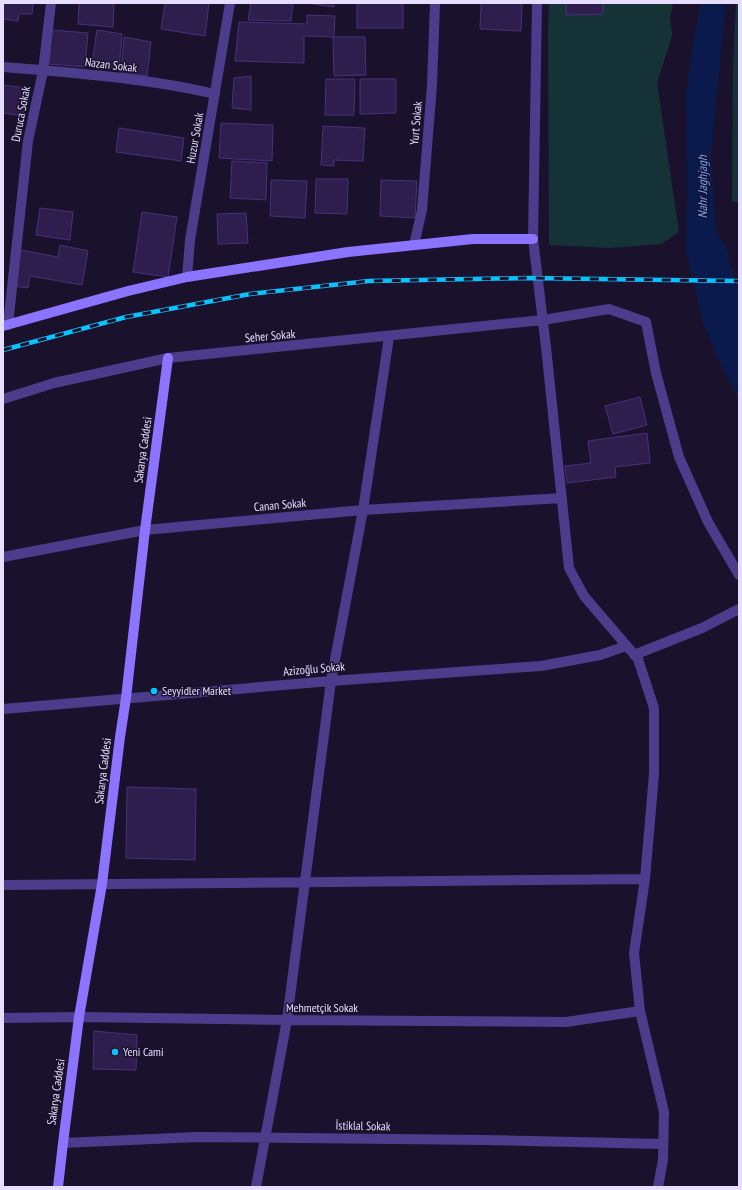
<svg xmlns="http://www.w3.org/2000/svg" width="742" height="1190" font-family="'PT Sans Narrow',sans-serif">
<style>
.green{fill:#153336}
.water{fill:#0b1a4c}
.building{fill:#2e1e4d;stroke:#493079}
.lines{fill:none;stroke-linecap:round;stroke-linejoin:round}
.street{stroke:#4b3d8b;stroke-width:10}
.secondary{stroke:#8b74ff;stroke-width:10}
.rail-casing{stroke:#09c3fe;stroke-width:4.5}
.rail{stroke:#1a122c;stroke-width:3;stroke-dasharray:9;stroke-linecap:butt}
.poi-dot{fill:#09c3fe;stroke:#1a122c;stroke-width:1.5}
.labels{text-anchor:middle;stroke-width:3;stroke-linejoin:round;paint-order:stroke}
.street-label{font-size:12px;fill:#e6ddff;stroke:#1a122c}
.poi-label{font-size:12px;fill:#e6ddff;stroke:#1a122c;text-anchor:start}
.water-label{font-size:13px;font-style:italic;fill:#6ba5ff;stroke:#1a122c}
</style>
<rect width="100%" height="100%" fill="#1a122c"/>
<path class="green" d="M549,3H673L670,18L672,36L657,83L679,232L661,244L611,248L549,245L548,30Z
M736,3H739V203L732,201L733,66Z"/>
<path class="water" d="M701,3H726L711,153L716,231L718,236L725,243L739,294V399L717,357L702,320L686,250L687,183L686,96L693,44Z"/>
<path class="building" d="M3,3H33L32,14H19L18,21L3,19Z
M79,3H114L113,27L78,24Z
M165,3H209L205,36L161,29Z
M251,3H293L291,21L248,20Z
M307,3H334V7Z
M357,3H403V28H357Z
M481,3H522L521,31L480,29Z
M566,3H603V14L566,15Z
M307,15L335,16L334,37L304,36V63L235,61L239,22L307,24Z
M52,30L88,33L85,67L49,64Z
M97,30L122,34L119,69L92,63Z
M124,37L151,42L147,76L121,73Z
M333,37H365L366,75L334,76Z
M251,76V110L232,108L234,78Z
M326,79H355L354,115H325Z
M360,79H396V113L360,114Z
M3,85L26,88L23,116L3,113Z
M221,123L273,125L272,161L219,158Z
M323,126L365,128L363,161L334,160V166L321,165Z
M119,128L184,138L181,161L116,152Z
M232,161L267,163L266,200L230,198Z
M316,179H348L347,214L315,213Z
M271,180L307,181L305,218L270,216Z
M381,180L417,181L415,218L380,216Z
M40,208L73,212L70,240L36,235Z
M142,212L177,217L168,277L133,272Z
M246,213L248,243L218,244L217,214Z
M60,245L88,251L82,285L30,276L28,288L14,286L21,250L58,257Z
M640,397L647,425L613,434L605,406Z
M647,433L650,463L615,467L616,477L567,483L565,466L591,463L588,441Z
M127,787L196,789L195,860L126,858Z
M94,1031L137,1035L136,1070L93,1069Z"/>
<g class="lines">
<path class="street" d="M537,3L533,239L546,347L569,568L584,596L638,659L654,708V774L645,879L634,953L640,1011L664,1112L663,1160L658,1187
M3,67C74,73 146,78 215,94
M414,245L422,210L432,85L435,3
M187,277L190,240L230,3
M8,325L28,141L43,71L51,3
M3,399L54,383L168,358L543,320L609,309L646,322L656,373L679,457L708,522L739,575
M3,557L145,530L363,510L562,498
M634,655L702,628L739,609
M3,709L331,681L541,666L600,655L626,646
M3,885L645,879
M3,1018L79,1017L287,1020L566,1022L640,1011
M63,1143L197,1137L485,1140L663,1144
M256,1187L287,1020L331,681L363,510L389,337"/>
<path class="secondary" d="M3,326L128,291L187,277L348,252L473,239H533
M58,1187L63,1143L79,1017L102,884L120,737L126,698L145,530L168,358"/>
<g class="rail-casing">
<path id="rail" d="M3,350L126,317L250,294L369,281L528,278L739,281"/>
</g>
<use href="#rail" class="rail"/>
</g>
<g class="poi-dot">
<circle cx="154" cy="691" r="4"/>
<circle cx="115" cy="1052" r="4"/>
</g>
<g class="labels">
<g class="street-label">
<text transform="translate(111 65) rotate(7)" y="4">Nazan Sokak</text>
<text transform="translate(21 114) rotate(-79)" y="4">Duruca Sokak</text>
<text transform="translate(416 123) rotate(-85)" y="4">Yurt Sokak</text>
<text transform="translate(195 138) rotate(-80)" y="4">Huzur Sokak</text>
<text transform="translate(270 336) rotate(-5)" y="4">Seher Sokak</text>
<text transform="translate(143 450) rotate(-82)" y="4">Sakarya Caddesi</text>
<text transform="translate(280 505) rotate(-5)" y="4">Canan Sokak</text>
<text transform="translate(314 669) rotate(-5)" y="4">Azizoğlu Sokak</text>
<text transform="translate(103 771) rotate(-83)" y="4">Sakarya Caddesi</text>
<text x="322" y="1012">Mehmetçik Sokak</text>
<text transform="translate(56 1092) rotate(-82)" y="4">Sakarya Caddesi</text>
<text transform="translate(363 1126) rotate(1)" y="4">İstiklal Sokak</text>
</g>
<g class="poi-label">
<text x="162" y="695">Seyyidler Market</text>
<text x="123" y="1056">Yeni Cami</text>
</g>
<g class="water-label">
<text transform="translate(702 187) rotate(-90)" y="5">Nahr Jaghjagh</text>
</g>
</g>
<rect width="742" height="1190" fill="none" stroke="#e6ddff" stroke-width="8"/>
</svg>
